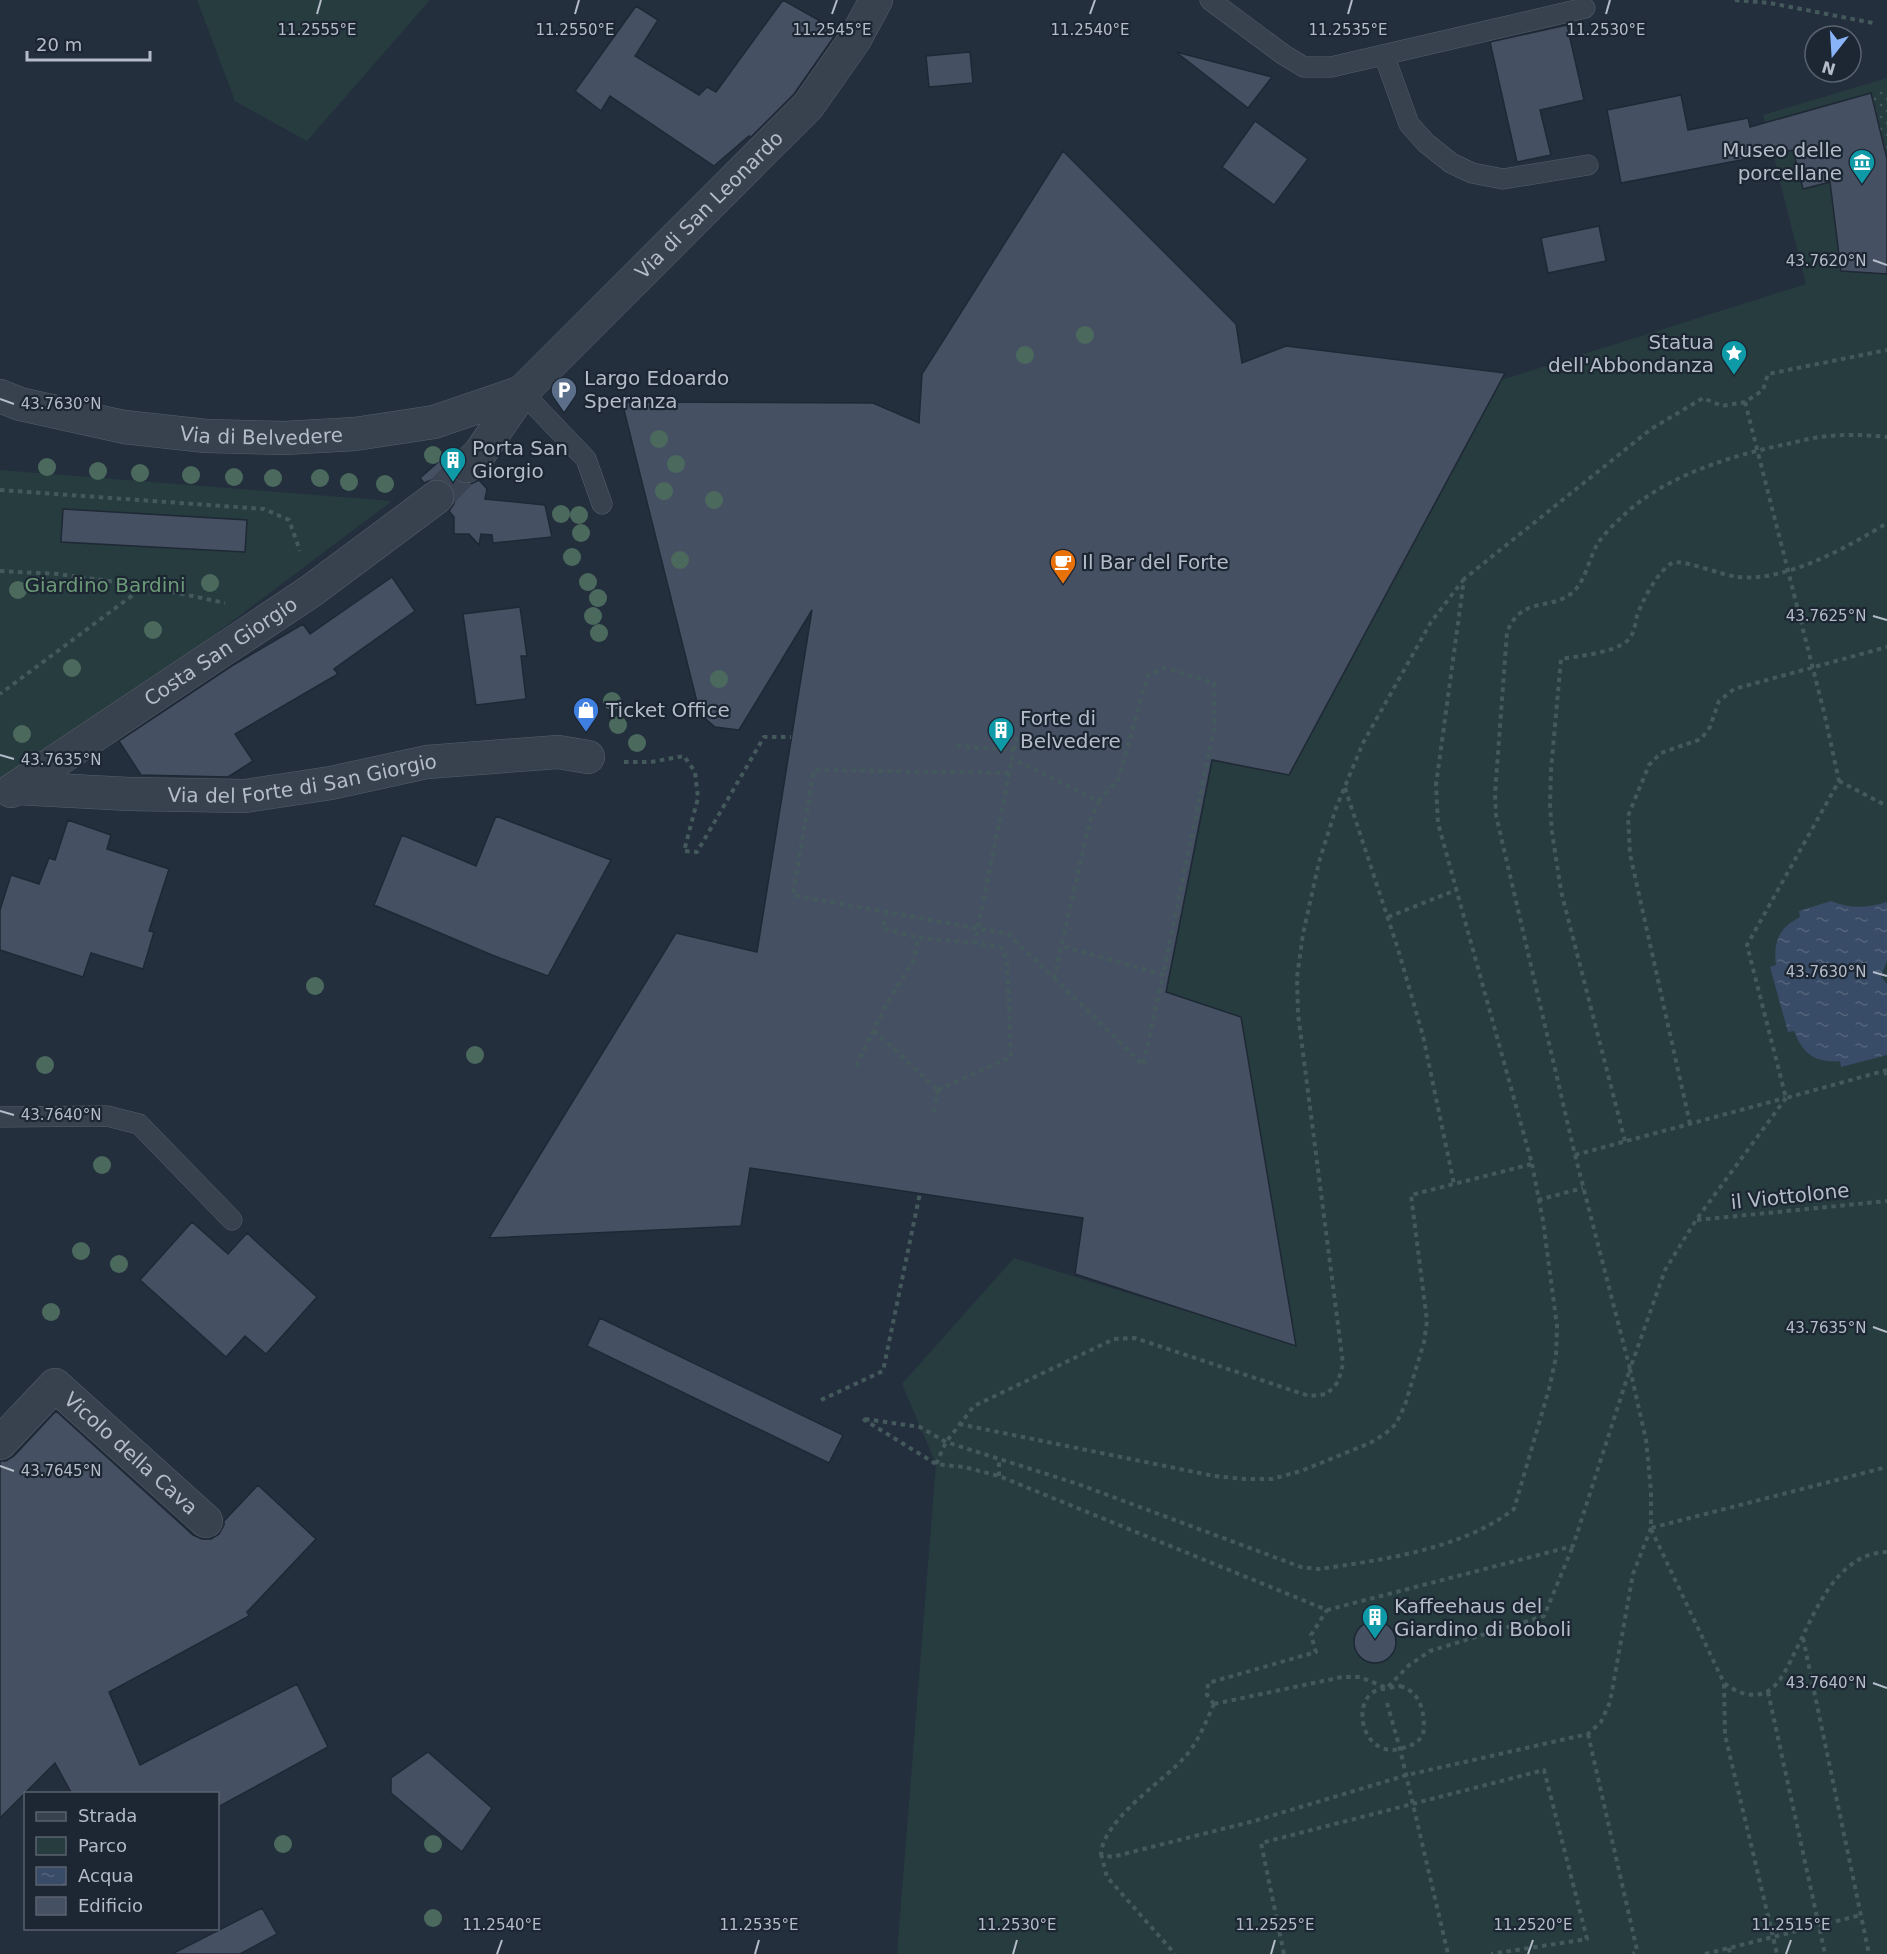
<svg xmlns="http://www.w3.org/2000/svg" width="1887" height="1954" font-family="'DejaVu Sans',sans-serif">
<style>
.green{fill:#263c3f}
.garden{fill:url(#garden-dots)}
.water{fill:url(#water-ripples)}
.building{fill:#455162;stroke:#1f2835;stroke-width:1.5}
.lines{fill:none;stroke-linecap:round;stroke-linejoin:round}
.minor-tunnel{stroke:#3a4453;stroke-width:33;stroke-dasharray:33 16;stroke-linecap:butt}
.service-casing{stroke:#565f6c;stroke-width:21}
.minor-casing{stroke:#565f6c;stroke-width:34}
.path{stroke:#44595c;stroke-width:4;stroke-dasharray:4.5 4.5;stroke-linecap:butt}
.service{stroke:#38414e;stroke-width:20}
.minor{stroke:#38414e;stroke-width:33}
.tree{fill:#4b6a5d}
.ticks{fill:none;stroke:#b4bcc9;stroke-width:2}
.labels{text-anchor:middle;stroke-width:4.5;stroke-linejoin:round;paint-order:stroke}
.poi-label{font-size:20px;fill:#b4bcc9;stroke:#1d2633;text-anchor:start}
.street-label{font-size:20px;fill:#b4bcc9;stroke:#1d2633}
.park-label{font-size:20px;fill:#6b9a76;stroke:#1d2633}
.ticks-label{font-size:15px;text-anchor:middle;fill:#b4bcc9;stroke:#1d2633;stroke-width:4.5;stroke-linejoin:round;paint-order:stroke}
</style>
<defs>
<pattern id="garden-dots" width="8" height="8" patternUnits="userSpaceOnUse" patternTransform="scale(1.5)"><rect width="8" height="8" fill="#263c3f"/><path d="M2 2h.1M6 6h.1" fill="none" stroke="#435659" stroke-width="1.8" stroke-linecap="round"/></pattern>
<pattern id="water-ripples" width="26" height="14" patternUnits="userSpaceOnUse" patternTransform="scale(1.5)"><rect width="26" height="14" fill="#394c67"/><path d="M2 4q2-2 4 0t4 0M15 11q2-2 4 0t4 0" fill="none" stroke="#53647b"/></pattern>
</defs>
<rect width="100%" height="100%" fill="#242f3e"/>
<path class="green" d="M197,0H430L307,141L235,101Z
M1887,78V1954H897L936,1464L902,1384L1014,1258L1296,1345L1241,1017L1209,1007L1153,1061L1220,722L1501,380L1806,284L1763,115Z
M0,470L392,501L0,796Z"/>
<path class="garden" d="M1887,88V159L1871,93Z"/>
<path class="water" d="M1831,901C1850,909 1868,908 1887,902V961L1881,976L1887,984V1055L1841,1067L1840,1061C1815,1063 1803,1054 1794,1031L1788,1032L1770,967L1776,965C1773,941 1779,928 1800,917L1799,911Z"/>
<path class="building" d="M783,0L838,31L794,94L751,137L749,136L714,166L610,96L601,111L575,91L636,6L658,20L635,56L699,95L707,87L716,92Z
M1567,25L1584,100L1540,110L1551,155L1517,162L1490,42Z
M970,52L973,83L929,87L926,56Z
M1176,52L1272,77L1248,108Z
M1871,93L1887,159V274L1841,271L1830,182L1803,189L1793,150L1621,183L1607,110L1681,95L1688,130L1748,118L1750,127Z
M1255,121L1308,159L1274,205L1222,167Z
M1063,151L1236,324L1242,363L1286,346L1505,373L1289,775L1212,760L1166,992L1241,1017L1296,1346L1075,1274L1083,1218L750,1168L741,1226L489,1238L676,933L757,952L812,610L739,730L715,727L700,714L622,402L873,403L919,423L922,374Z
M1599,226L1606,261L1548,273L1541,238Z
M453,449L455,452L449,461V470L454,480L463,484H471L479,480L487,489L485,499L545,505L552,537L493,543L492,535L481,534L479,545L469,534H454V517L449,511L454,504L456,495L452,486L444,480L434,479L424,483L420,478Z
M63,509L247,520L245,552L61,542Z
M392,577L415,611L334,669L338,674L235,734L253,761L228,777L141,775L119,741L235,664L303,624L310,634Z
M520,607L527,656H521L526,699L476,705L463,614Z
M496,816L611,860L548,976L492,955L374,905L402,835L476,866Z
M68,820L111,835L107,849L169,869L149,931L154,932L143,969L91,953L83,977L0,950V910L11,875L39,884L49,858L55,860Z
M192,1222L228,1254L247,1233L317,1297L266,1354L245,1336L226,1357L140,1280Z
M600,1318L843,1435L829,1463L587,1346Z
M56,1411L193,1535L202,1539H211L219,1534L224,1525V1521L258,1485L316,1539L247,1612L249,1616L109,1692L140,1765L297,1684L328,1747L218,1807V1794H72L55,1763L0,1818V1461H6L14,1456Z
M1354 1642a21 21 0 1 1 42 0a21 21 0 1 1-42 0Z
M428,1752L492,1808L462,1852L391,1793V1778Z
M262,1908L277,1934L240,1954H172Z"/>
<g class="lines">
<path class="minor-tunnel" d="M437,497L467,466"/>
<g class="service-casing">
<path id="service" d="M1210,0L1284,55L1304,67H1331L1585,8
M1384,55L1409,124L1426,143L1451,163L1472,173L1503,179L1588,165
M522,392L586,459L602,504
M0,1117L107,1116L139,1124L232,1220"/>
</g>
<g class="minor-casing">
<g id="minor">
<path id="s1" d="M0,396L20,404L124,427L206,436L284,438L355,434L434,422L522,392"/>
<path id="s2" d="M467,466L480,453L522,392L808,106L855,39L876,0"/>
<path id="s3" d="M16,788L129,794L245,796L331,783L427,762L558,752L588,757"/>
<path id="s4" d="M11,791L311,591L437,497"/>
<path id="s5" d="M0,1443L55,1385L206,1521"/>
</g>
</g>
<path class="path" d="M1735,0L1770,3L1873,23
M1745,402L1824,712L1839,781L1747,945L1786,1098L1887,1070
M0,490L264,509L289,520L300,551
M0,571L58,574L145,586L0,694
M145,586L225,603
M1014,750L1017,734
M624,762H651L684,756L695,772L698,798L684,851L697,852L764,737H791
M1009,773L814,770L793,895L1008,934L1054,978L1090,821L1099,801L1012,759
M1839,781L1887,806
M1345,788L1398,949L1423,1036L1454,1184
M1099,801L1118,780L1148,675L1166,668L1214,683L1215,724L1163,975
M886,912L883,928L918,938
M1388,917L1456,890
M1054,978L1143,1065L1163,975L1062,946
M874,1031L938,1090
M856,1066L888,1001L914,960L918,938L975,943
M1885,1071L1887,1078
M938,1090L1011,1057L1007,960L1001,947L975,943L1014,750L957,746
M1786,1098L1696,1220L1665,1270L1630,1369L1646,1440L1651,1491V1528L1887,1467
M934,1112L938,1090
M1690,1124L1630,854L1628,816L1649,765L1661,753L1701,739L1710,727L1719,701L1734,689L1887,647
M1625,1141L1561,891L1552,832L1550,805L1551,770L1561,659C1579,656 1613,653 1627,641C1634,635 1635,625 1637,616C1642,601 1658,571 1672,563C1680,558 1724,576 1738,577C1786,582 1848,547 1887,523
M1575,1155L1785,1098
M1538,1200L1583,1188
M1697,1220L1887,1201
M821,1400L883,1371L920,1193
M863,1419L936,1464L964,1467L999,1476L1327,1610L1573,1546L1630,1369L1575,1155L1496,815L1495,794L1507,632C1522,595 1549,612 1573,592C1586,580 1589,558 1598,543C1604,534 1614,524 1623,516C1665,475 1736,454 1792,443C1804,440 1816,437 1828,436C1848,434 1867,435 1887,437
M865,1419L920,1427L946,1442L1078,1484L1301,1567L1319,1569C1382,1560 1463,1549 1514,1509L1549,1389L1556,1357L1557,1326L1543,1221L1532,1164
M959,1424L1214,1476L1245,1479H1272L1301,1471L1370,1443L1385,1434L1396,1424L1405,1405L1424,1342L1427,1321L1411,1195L1532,1164L1438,823L1436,785L1464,579L1651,429L1703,398L1722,406L1745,402L1763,390L1768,374L1887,350
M936,1464L946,1442L974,1406L1114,1339L1135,1338L1309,1396L1327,1394L1338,1382L1343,1364L1298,1014L1297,977L1303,934L1319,862L1336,808L1363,743L1431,622L1464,579
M999,1476V1459
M1651,1529L1724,1683C1736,1692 1751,1699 1766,1692C1779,1686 1787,1668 1793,1656C1813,1617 1835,1553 1887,1552
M1803,1638L1869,1954
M1724,1684L1725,1735L1777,1954
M1400,1686C1421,1692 1426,1714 1423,1735C1417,1744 1410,1746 1400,1749C1364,1757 1352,1708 1372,1693C1379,1688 1391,1688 1400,1686Z
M1768,1692L1825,1954
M1387,1703L1400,1749L1448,1954
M1214,1704C1206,1722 1198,1742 1185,1757C1162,1782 1103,1820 1101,1854L1112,1857L1254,1821L1407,1775L1588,1734L1601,1722L1610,1702L1633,1574L1651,1528
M1214,1704L1342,1677H1360L1387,1688L1408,1666L1430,1651L1544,1616L1573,1546
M1214,1704L1207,1695L1208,1683L1316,1652L1311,1635L1327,1610
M1588,1734L1637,1950L1633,1954
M1101,1854L1107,1877L1175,1954
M1729,1948L1730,1954
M1284,1954L1261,1843L1544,1770L1587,1939L1491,1954
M1705,1954L1861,1915"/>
<use href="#service" class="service"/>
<use href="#minor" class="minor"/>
</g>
<g class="tree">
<circle cx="1085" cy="335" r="9"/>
<circle cx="1025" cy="355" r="9"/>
<circle cx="659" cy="439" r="9"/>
<circle cx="433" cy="455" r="9"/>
<circle cx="676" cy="464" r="9"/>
<circle cx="47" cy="467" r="9"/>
<circle cx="98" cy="471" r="9"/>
<circle cx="140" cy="473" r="9"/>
<circle cx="191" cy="475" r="9"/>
<circle cx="234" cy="477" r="9"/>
<circle cx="273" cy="478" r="9"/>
<circle cx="320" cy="478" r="9"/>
<circle cx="349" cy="482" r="9"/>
<circle cx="385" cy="484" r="9"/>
<circle cx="664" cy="491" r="9"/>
<circle cx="714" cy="500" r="9"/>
<circle cx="561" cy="514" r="9"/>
<circle cx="579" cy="515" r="9"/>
<circle cx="581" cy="533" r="9"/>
<circle cx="572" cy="557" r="9"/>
<circle cx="680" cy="560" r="9"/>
<circle cx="588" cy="582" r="9"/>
<circle cx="210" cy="583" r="9"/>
<circle cx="18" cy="590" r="9"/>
<circle cx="598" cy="598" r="9"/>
<circle cx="593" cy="616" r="9"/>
<circle cx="153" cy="630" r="9"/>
<circle cx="599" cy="633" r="9"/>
<circle cx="72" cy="668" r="9"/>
<circle cx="719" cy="679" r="9"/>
<circle cx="612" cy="701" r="9"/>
<circle cx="618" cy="725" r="9"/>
<circle cx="22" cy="734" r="9"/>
<circle cx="637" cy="743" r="9"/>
<circle cx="315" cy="986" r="9"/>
<circle cx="475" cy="1055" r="9"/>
<circle cx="45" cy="1065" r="9"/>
<circle cx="102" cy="1165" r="9"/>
<circle cx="81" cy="1251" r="9"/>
<circle cx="119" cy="1264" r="9"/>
<circle cx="51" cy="1312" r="9"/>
<circle cx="283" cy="1844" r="9"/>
<circle cx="433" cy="1844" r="9"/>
<circle cx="433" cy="1918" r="9"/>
</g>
<path class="ticks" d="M317,14L321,0M575,14L579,0M832,14L837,0M1090,14L1095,0M1348,14L1352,0M1606,14L1610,0M1873,260L1887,265M0,399L14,404M1873,616L1887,620M0,755L14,759M1873,972L1887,976M0,1111L14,1115M1873,1327L1887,1332M0,1466L14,1471M1873,1683L1887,1688M497,1954L502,1940M755,1954L759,1940M1013,1954L1017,1940M1271,1954L1275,1940M1528,1954L1533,1940M1786,1954L1791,1940"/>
<defs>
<g id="museum-pin" transform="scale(1.35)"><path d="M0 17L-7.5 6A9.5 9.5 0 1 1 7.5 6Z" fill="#0f9aa8" stroke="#1d2633"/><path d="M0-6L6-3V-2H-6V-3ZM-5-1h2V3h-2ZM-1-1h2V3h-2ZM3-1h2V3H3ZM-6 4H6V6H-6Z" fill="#fff"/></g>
<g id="sight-pin" transform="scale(1.35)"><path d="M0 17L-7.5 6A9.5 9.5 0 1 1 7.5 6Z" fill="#0f9aa8" stroke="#1d2633"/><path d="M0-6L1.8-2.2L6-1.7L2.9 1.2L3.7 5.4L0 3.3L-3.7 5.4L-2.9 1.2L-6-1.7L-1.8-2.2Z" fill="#fff"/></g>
<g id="parking-pin" transform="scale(1.35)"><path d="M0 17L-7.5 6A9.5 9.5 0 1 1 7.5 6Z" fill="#5c6f8a" stroke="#1d2633"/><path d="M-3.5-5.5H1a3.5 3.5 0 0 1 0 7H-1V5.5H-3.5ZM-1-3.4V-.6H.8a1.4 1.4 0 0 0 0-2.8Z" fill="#fff"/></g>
<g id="building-pin" transform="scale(1.35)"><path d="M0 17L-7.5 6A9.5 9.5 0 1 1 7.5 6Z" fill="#0f9aa8" stroke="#1d2633"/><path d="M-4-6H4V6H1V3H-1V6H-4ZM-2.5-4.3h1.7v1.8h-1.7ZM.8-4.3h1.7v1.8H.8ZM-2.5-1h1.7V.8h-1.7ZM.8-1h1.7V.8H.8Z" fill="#fff"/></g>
<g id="cafe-pin" transform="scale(1.35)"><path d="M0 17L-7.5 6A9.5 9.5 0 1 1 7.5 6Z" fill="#e8710a" stroke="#1d2633"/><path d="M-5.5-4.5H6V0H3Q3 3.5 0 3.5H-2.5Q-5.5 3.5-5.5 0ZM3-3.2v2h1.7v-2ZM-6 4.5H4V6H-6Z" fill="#fff"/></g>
<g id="shop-pin" transform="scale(1.35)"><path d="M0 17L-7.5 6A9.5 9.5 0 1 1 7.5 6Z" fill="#3f7fe0" stroke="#1d2633"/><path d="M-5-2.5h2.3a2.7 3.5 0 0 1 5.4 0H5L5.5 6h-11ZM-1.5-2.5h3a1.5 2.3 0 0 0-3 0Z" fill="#fff"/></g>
</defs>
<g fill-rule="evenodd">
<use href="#museum-pin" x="1862" y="162"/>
<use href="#sight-pin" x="1734" y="353"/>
<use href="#parking-pin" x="564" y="390"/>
<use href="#building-pin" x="453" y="460"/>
<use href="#cafe-pin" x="1063" y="562"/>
<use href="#shop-pin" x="586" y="710"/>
<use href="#building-pin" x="1001" y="730"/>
<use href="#building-pin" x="1375" y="1617"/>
</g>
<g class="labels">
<g class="poi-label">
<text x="1842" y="157" text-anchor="end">Museo delle<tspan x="1842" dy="23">porcellane</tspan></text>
<text x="1714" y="349" text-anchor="end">Statua<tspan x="1714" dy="23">dell'Abbondanza</tspan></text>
<text x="584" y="385">Largo Edoardo<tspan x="584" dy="23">Speranza</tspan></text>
<text x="472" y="455">Porta San<tspan x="472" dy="23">Giorgio</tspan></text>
<text x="1082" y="569">Il Bar del Forte</text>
<text x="606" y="717">Ticket Office</text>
<text x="1020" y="725">Forte di<tspan x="1020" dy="23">Belvedere</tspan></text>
<text x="1394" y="1613">Kaffeehaus del<tspan x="1394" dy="23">Giardino di Boboli</tspan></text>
</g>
<g class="street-label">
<text dy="7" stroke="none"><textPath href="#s2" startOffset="357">Via di San Leonardo</textPath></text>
<text dy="7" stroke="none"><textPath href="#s1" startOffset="266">Via di Belvedere</textPath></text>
<text dy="7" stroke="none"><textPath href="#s4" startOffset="252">Costa San Giorgio</textPath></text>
<text dy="7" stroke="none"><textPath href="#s3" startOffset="288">Via del Forte di San Giorgio</textPath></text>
<text transform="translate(1790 1196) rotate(-6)" y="7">il Viottolone</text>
<text dy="7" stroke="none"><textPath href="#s5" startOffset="182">Vicolo della Cava</textPath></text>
</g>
<g class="park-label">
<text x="105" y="592">Giardino Bardini</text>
</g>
</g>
<g class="ticks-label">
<text x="317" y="35">11.2555°E</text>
<text x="575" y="35">11.2550°E</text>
<text x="832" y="35">11.2545°E</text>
<text x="1090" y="35">11.2540°E</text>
<text x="1348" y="35">11.2535°E</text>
<text x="1606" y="35">11.2530°E</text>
<text x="1826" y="266">43.7620°N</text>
<text x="61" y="409">43.7630°N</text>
<text x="1826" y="621">43.7625°N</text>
<text x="61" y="765">43.7635°N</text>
<text x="1826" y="977">43.7630°N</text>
<text x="61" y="1120">43.7640°N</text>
<text x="1826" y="1333">43.7635°N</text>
<text x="61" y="1476">43.7645°N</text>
<text x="1826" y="1688">43.7640°N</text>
<text x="502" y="1930">11.2540°E</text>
<text x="759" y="1930">11.2535°E</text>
<text x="1017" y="1930">11.2530°E</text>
<text x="1275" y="1930">11.2525°E</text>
<text x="1533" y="1930">11.2520°E</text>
<text x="1791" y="1930">11.2515°E</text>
</g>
<rect x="24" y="1792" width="195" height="138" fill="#1d2633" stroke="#59626f" stroke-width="1.5"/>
<rect x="36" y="1812" width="30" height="9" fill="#38414e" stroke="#59626f" stroke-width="1.5"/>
<text x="78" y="1822" font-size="18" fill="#b4bcc9">Strada</text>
<rect x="36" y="1837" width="30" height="18" fill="#263c3f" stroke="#59626f" stroke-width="1.5"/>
<text x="78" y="1852" font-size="18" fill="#b4bcc9">Parco</text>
<rect x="36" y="1867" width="30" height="18" fill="url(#water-ripples)" stroke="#59626f" stroke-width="1.5"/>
<text x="78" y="1882" font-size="18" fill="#b4bcc9">Acqua</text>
<rect x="36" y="1897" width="30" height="18" fill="#455162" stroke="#59626f" stroke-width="1.5"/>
<text x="78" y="1912" font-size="18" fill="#b4bcc9">Edificio</text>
<g transform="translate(1833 54) rotate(197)"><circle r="28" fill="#1d2633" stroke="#59626f" stroke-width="1.5"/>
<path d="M0-4.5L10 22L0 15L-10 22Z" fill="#8ab4f8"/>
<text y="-9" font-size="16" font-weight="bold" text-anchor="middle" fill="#b4bcc9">N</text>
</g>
<path d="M27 51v9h123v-9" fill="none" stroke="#b4bcc9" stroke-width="3"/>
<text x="36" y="51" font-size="18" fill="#b4bcc9" stroke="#1d2633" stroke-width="4.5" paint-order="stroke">20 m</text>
</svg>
